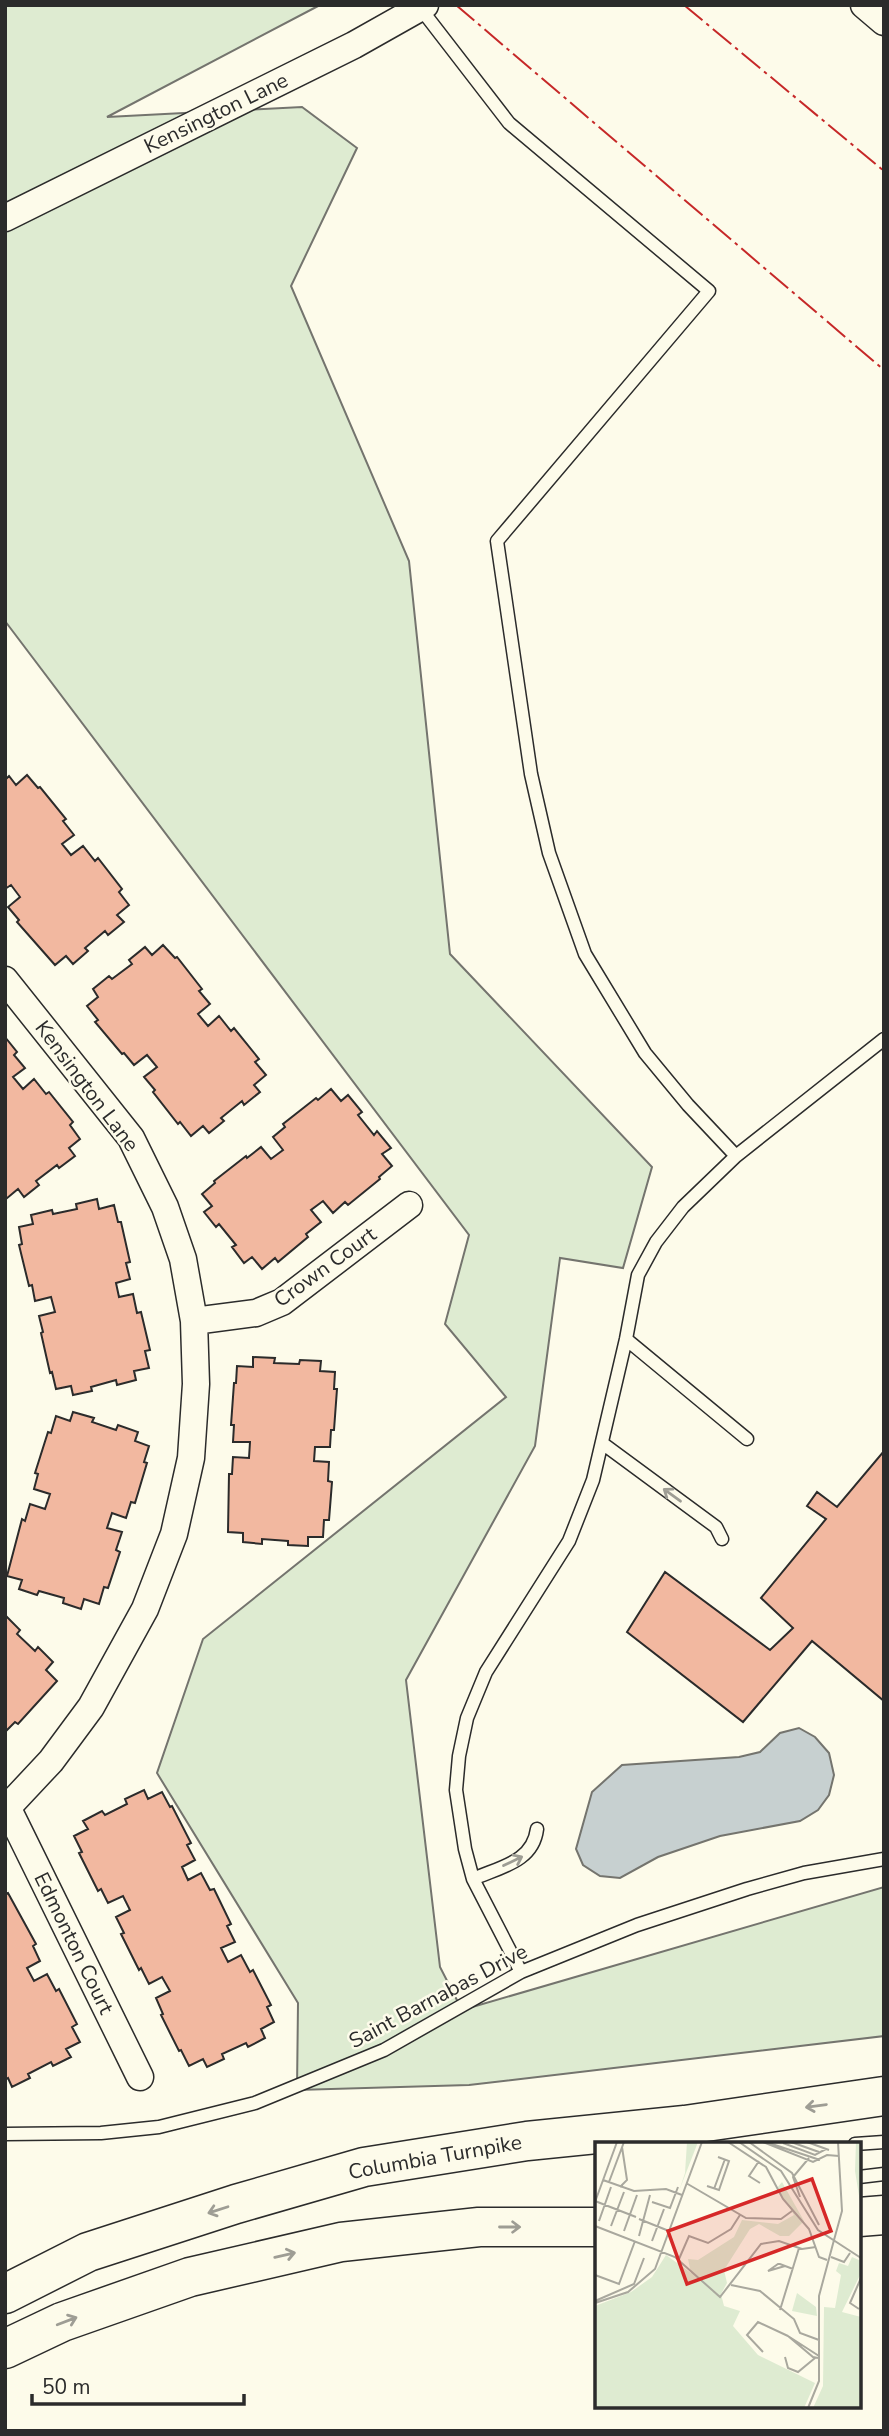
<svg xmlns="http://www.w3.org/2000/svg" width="889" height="2436" font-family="'Nunito Sans',sans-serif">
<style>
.green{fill:#deebd1;stroke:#74746e;stroke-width:2}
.water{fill:#c7d0d0;stroke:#74746e;stroke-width:2}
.building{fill:#f2b8a0;stroke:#2b2b2b;stroke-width:2}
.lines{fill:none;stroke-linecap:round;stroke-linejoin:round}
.lane-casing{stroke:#2b2b2b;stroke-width:15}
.street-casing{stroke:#2b2b2b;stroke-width:29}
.primary-casing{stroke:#2b2b2b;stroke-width:41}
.lane{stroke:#fdfbea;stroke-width:12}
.street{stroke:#fdfbea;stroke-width:26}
.primary{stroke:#fdfbea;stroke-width:38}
.power{stroke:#c62828;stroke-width:2;stroke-dasharray:24 5 3.5 5;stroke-linecap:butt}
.oneway{stroke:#9e9d94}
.labels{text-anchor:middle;stroke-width:5;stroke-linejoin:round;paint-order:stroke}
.street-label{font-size:21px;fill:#2b2b2b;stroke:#fdfbea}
.inset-road{fill:none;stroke:#a9a89e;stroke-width:2}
.view{fill:#d62828;fill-opacity:0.15;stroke:#d62828;stroke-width:3.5}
.inset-edge{fill:none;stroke:#2b2b2b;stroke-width:3.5}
</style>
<rect width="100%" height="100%" fill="#fdfbea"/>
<path class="green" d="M5,5H320L107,117L302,107L357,148L291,286L409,561L450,954L652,1167L623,1268L560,1258L535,1446L406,1680L440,1967L462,2010L884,1887V2036L469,2085L297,2090L298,2003L157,1773L203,1639L506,1397L445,1324L469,1235L5,621Z"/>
<path class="water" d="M799,1728L815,1737L829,1753L834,1775L829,1795L818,1810L800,1821L720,1836L658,1857L620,1878L600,1876L583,1865L576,1849L592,1792L622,1765L739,1757L760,1752L780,1733Z"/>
<path class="building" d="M27,775L38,788L40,787L66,819L63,821L74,835L62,844L71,855L83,846L95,861L98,858L122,889L119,892L129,905L117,915L124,922L108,935L105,931L85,948L88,951L73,964L66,956L55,965L17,922L19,920L8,907L20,897L11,885L5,889V780L9,776L16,785Z
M163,945L175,958L177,957L202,989L199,991L210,1004L198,1014L208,1026L219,1016L231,1031L234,1028L259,1059L255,1062L266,1075L254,1085L260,1092L244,1105L242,1101L221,1118L224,1121L209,1133L203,1126L191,1136L180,1122L178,1124L153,1092L155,1090L144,1077L157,1067L147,1055L134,1065L124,1053L122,1054L95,1022L98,1020L87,1006L98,997L93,989L109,976L112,979L132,964L129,960L145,947L152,955Z
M5,1037L17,1052L14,1055L25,1068L13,1077L23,1089L34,1079L46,1094L49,1092L73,1122L70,1125L80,1139L69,1148L75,1156L59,1168L57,1165L36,1181L39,1185L24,1197L18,1189L6,1199Z
M331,1089L341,1101L348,1095L362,1112L358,1115L374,1135L377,1131L391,1148L382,1154L392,1166L379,1177L380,1179L348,1205L345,1202L333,1213L323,1201L311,1210L321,1222L306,1234L308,1237L278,1262L275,1258L262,1269L252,1257L244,1263L232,1247L236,1245L219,1224L216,1227L204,1212L212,1206L202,1194L215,1183L214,1181L246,1156L247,1158L261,1147L271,1159L283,1150L273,1137L285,1127L283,1124L316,1098L318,1100Z
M97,1199L99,1209L114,1205L118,1222H121L130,1262L126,1263L130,1279L116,1283L119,1297L133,1294L137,1313L141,1312L150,1350L145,1351L149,1368L134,1371L136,1380L117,1385L116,1380L91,1387L92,1391L73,1395L71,1386L56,1389L52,1372L50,1373L41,1333L43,1332L39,1316L55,1312L51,1297L35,1301L32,1285L29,1286L19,1245L22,1244L19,1227L33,1224L31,1215L52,1210L53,1214L77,1209L76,1204Z
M253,1357L275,1358L274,1363L299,1364L300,1360L321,1361L320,1371L335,1372L334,1389H337L334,1430H331L330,1447H315L314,1461L329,1462L328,1481L332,1482L329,1520H324L323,1537H308V1546L288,1545V1541L262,1539V1544L243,1542V1533L228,1532L229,1474H232L233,1457L249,1458L250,1442H233L234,1425H231L234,1383H236L237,1366L253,1367Z
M73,1412L94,1418L92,1422L116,1430L118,1425L138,1432L135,1441L149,1446L144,1462L147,1463L135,1503L131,1502L126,1518L112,1513L107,1528L122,1532L116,1550L120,1552L108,1588L104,1587L99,1604L84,1599L81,1609L63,1603L64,1598L39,1591L37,1595L19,1589L22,1580L7,1576L22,1519L25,1521L30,1504L45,1509L50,1494L34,1489L38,1474L35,1473L48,1432L51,1433L56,1416L70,1421Z
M884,1451V1701L812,1641L743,1722L627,1632L665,1572L770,1650L793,1628L761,1598L826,1519L807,1506L817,1492L837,1507Z
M5,1615L20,1630L17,1634L35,1651L38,1647L53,1662L46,1670L57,1681L18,1724L15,1722L5,1732Z
M144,1790L148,1799L162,1792L170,1807L172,1806L191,1843L187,1845L195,1860L182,1867L188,1880L201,1873L210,1890L214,1889L231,1924L227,1926L235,1942L221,1948L228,1962L241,1955L250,1972L253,1970L271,2005L267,2007L274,2022L261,2029L265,2038L248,2047L246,2043L222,2054L224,2059L207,2067L203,2059L189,2066L181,2050L179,2051L161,2015L163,2014L156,1998L170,1991L162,1977L149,1984L141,1968L139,1970L121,1934L124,1933L116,1917L130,1910L123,1896L108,1903L101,1889L98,1891L79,1853L82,1852L74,1836L88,1829L83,1821L102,1811L105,1815L127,1804L125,1799Z
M8,1893L36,1944L33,1946L40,1961L27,1968L34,1981L47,1974L56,1991L59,1989L77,2024L72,2027L80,2042L66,2049L71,2057L53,2066L51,2062L28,2074L30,2078L12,2087L8,2078L5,2080V1894Z"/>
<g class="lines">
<g class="lane-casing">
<path id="lane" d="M421,9L509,123L709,291L497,541L531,774L549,853L585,954L645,1053L688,1105L736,1156
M626,1339L747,1439
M602,1443L716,1527L722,1539
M473,1879C500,1867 533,1862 537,1829
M521,1972L473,1879L465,1849L456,1790L459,1756L467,1718L486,1672L569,1541L593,1480L626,1339L638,1275L656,1242L683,1207L736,1156L884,1039
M5,2134L101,2133L159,2127L255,2103L384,2050L521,1972L637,1925L747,1889L804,1873L884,1859
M855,2144L884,2142
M859,2177L884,2174"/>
</g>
<g class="street-casing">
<path id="street" d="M864,5L884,22
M5,218L354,45L425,5
M5,980L131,1138L165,1207L183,1259L194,1321L196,1384L191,1458L174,1534L145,1609L91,1707L51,1761L5,1810
M194,1321L256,1313L282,1302L409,1205
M8,1809L140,2077"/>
</g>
<g class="primary-casing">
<path id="primary" d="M859,2217L884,2215
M5,2294L88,2252L236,2204L364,2167L527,2141L685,2125L884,2096
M5,2349L62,2322L190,2277L341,2242L479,2227H597"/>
</g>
<use href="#lane" class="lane"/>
<use href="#street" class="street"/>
<use href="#primary" class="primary"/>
<path class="power" d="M456,5L884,370
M684,5L884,171"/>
</g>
<defs><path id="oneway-shaft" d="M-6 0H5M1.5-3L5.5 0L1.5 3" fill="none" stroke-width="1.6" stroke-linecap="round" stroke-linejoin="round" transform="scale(1.75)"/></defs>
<g class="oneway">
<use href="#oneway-shaft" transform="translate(672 1495) rotate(-144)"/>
<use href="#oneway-shaft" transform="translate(513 1861) rotate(-26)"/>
<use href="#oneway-shaft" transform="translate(816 2106) rotate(172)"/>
<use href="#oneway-shaft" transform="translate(218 2210) rotate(162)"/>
<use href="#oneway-shaft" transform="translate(510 2227)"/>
<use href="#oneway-shaft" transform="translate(285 2255) rotate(-13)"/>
<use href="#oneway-shaft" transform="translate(67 2321) rotate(-21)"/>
</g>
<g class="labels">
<g class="street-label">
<text transform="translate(216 113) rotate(-26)" y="7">Kensington Lane</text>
<text transform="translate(87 1086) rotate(53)" y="7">Kensington Lane</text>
<text transform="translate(325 1267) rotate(-36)" y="7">Crown Court</text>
<text transform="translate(74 1943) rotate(64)" y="7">Edmonton Court</text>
<text transform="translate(438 1996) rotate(-28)" y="7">Saint Barnabas Drive</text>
<text transform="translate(435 2157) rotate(-10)" y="7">Columbia Turnpike</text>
</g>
</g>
<g transform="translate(595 2142)">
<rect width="266" height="266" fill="#fdfbea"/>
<path d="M92,0H103L84,49L90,31ZM261,0H266V66L260,29ZM187,40L209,79L194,94H185L164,82L155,87L129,128L132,141L126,152L129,164L145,169L138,184L163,213L220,241L209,266H0V164L36,150L57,135L71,113L96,131L93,117L103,118L139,95L147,78L183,82L199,73L182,46ZM257,115L266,119V131L247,170L266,175V266H218L228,244L229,165L240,166L246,133L241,129L244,121L253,124ZM202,151L221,165L222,174L197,169Z" fill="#deebd1"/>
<path class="inset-road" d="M133,0L171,25L188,57L214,87L224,115L232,118M144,0L186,29L223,88L266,116M154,0L197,31L224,83M168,0L218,20L232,13L244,14M196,0L224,10M212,0L234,8M174,1L225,18M188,1L220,13L231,7M164,19L154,34L165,41M8,38L39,49L71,47L87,53M14,40L29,0M91,41L151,76L186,77L197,69M112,44L124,48L134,19L123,15M25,45L32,38L27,5M119,47L130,17M205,55L198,35L214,16M0,59L41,75M0,60L22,0M57,60L75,66L83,45M44,77L74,89M4,79L16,45M0,84L80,115L125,155L166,102L184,99L207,107L221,105M16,84L29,50M29,89L42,53M44,94L55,53M239,98L247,69L243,0M57,99L69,67M236,115L249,120L255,111M84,117L94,94L113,101L136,87L145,73M190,124L173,129L183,122H185L198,127M0,133L24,142L40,99M136,143L165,149L199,177L205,191L224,198M0,159L39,142L49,116M0,161L33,150L60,127L107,0M264,167L255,161L266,136M185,168L204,106M168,210L152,193L163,180L193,194M190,215L193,226L203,230L220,216M223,216L218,215L193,194L224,214M213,266L224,239V154L239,98"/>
<path class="view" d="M217,37L236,89L92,142L73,89Z"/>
<rect width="266" height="266" class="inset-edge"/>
</g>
<rect width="889" height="2436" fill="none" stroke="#2b2b2b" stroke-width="14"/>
<path d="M32 2394v10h212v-10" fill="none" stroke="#2b2b2b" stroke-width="3.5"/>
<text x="42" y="2394" font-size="21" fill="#2b2b2b" stroke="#fdfbea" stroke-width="5" paint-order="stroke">50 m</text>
</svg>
